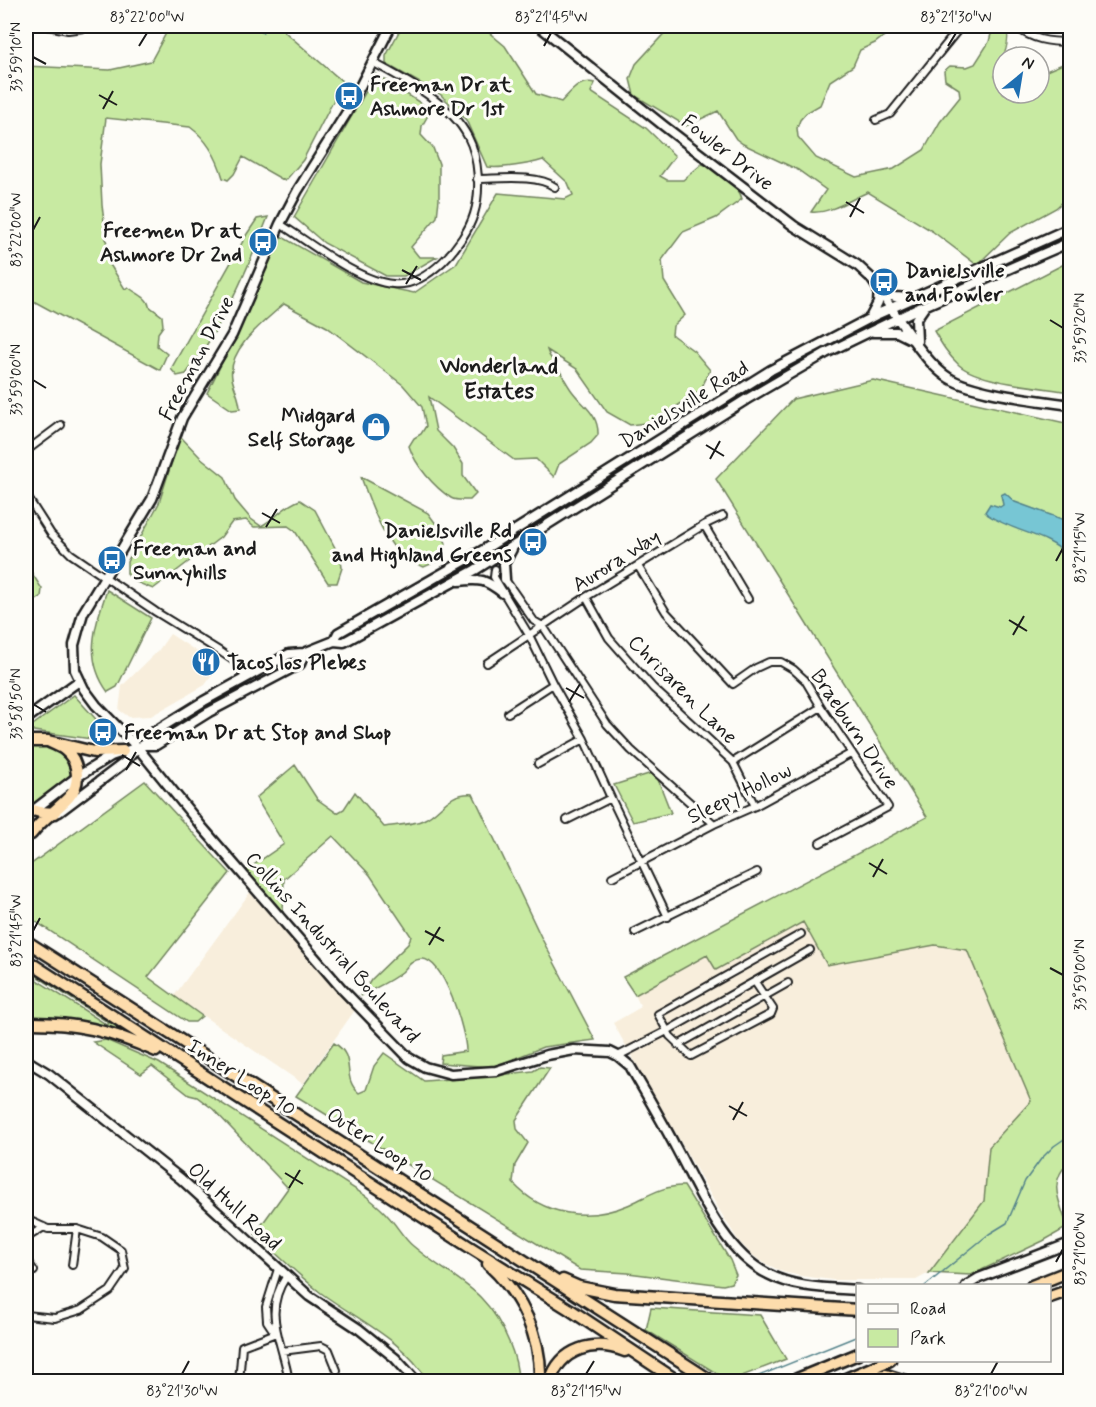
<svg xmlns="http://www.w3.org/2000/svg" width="1096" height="1407" font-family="Mynerve,sans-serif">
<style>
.built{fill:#f8eedc}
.green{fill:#c8eaa2;stroke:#72835f;stroke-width:1.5}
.water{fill:#77c6d4;stroke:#53828a;stroke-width:1.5}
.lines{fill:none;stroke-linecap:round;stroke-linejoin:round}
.stream{stroke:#53828a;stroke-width:1.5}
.street-casing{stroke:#1c1c1c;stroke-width:10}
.secondary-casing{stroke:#1c1c1c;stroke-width:13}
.highway-casing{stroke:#1c1c1c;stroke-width:15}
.street{stroke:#fdfcf7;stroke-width:6}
.secondary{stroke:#fdfcf7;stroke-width:8}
.highway{stroke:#fddcac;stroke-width:10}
.ticks{fill:none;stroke:#1c1c1c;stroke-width:2}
.labels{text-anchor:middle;stroke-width:6;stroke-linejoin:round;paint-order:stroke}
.poi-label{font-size:21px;font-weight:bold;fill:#1c1c1c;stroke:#fdfcf7;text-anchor:start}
.street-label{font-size:21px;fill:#1c1c1c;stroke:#fdfcf7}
.neighbourhood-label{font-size:22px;font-weight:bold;fill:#1c1c1c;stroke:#fdfcf7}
.neatline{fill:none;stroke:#1c1c1c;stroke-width:2}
.ticks-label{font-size:15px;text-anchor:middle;fill:#1c1c1c}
</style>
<rect width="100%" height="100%" fill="#fdfcf7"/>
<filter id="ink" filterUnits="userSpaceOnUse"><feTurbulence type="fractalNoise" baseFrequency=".0167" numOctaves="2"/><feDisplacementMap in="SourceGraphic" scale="12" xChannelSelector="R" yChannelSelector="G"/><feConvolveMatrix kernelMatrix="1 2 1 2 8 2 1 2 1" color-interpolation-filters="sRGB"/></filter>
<g filter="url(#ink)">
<path class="built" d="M170,634L219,666L205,685L151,716L129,717L119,710L122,686L158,651Z
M251,891L355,1010L303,1084L174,996Z
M803,922L827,965L935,945L967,950L1032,1101L989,1147L984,1201L929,1273L916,1280H833L801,1276L783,1272L764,1263L751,1254L738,1240L721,1213L613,1023L641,1007L635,995L707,955L716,970Z"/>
<path class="green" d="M165,26H282L285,32L343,82L303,160L285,181L243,157L234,174L228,180L223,178C217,157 208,140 190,127L106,118L100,164L102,205L109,263L125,289L128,287C135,293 148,297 149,306L162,316L163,326L158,333L157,346L167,354L160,370L26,297V190L33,92L26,84V66L110,70L151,61L165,35Z
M402,26H481L505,46L536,94L561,102C571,92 579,79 595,83L591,92L646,128L675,156L660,176L667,180H683L702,164C716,167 739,185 742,199L716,218L683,232L662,260L664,281L685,315L673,326L672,335L694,351L710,370L700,391L653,422L630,425L607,412L577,369L547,350C549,358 553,360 557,366C562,374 566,383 572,391C583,406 599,414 598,435L591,443L559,464L554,477L536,459L514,460L429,397L436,431L453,448L463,464V476L476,494L470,500C464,500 456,501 451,498C434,487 415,465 409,446L414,438L421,434L426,426L422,407L403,385L327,327L284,304C265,321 227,349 232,378C234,389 240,398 240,409L232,410L207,393L246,314L279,235L361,282L414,293L456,264L498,193L565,199L573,195L568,183L543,160C530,164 501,169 487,167L466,120L440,94L386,64V56Z
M671,26H897L875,43L860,50L853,66L830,81L820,105L806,113L800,120L797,128L798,137L816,158L856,177L894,169L924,150L940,122L960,97L959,89L945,80L944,71L950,66L967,67L975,64L989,42L991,34L987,26C992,26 998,24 1002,26C1016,33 1000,66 995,76L999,84L1003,85V93H1039V74L1065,63H1070V195L1056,208L1010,233L977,265L932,231L868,192C851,199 830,214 811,212L826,190L798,170L743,144L736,139L718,111L686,126L634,95L630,79L636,64Z
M376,74L431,110L422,126L421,135L433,148L439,164V199L437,217L411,247L419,257H437L404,276H386L324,243L294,217Z
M268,217C246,273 223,327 186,374L177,376L171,369L247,234L257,219Z
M1070,261V392C1041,387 980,383 959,365C948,355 941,343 934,331Z
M873,380L1070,424V1161C1047,1182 1059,1201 1068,1227L1043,1241L971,1275L929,1273L984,1201L989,1147L1031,1101L967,950L935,945L827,965L803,922L716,970L707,955L635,995L623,977L927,817L716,479L793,399Z
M180,436L200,457L225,477L235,500L251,519L261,526C276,518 285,505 300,500L315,510L341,559L342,568L337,583H328L295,531L288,526L254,527L246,520L232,522L221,537L153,589L131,580L127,573V562L159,503Z
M361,477L428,513L439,528L446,543L440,560L424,567C418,564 411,563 406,559C384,543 370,502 361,477Z
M26,564L42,589L41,597L28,605L26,601Z
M107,590L151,618L117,687L108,692C83,658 95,626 107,590Z
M74,695L104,728L106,736L92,739L26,730Z
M26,744L46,745L66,755L74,775L30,807L26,805Z
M295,765L317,799L337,813L344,809L355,792L384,827C396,825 412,825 423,820C442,812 446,792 473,794L542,939L595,1040L543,1047L493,1067L440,1063L441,1055L466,1051C466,1033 444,957 421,959C413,959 407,967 402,972C390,982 374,988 361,996L371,980L408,944L411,936L370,875L333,836L284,879L283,912L245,871L284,844L256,798Z
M655,772L671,813L633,822L614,785Z
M145,781L230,873L148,977L202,1016L195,1022H187L26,915V868Z
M26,966L131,1033L129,1036L26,1020V973L107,1025L109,1023L26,969Z
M106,1040L159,1063L366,1196C373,1202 381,1208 387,1215C396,1224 403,1238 413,1246C454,1281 486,1286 509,1342C514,1354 518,1368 518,1381H428C405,1341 358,1320 321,1293C298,1275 277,1254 255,1234L288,1188L213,1109L197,1097L189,1095L152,1066L141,1074L93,1042Z
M334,1043C358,1057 340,1077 359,1093L366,1090L374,1066L384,1053L424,1081L491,1076L533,1071L540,1067L550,1068L516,1120L517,1129L528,1143L515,1165L513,1183C543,1216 588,1222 628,1205C646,1197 663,1185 684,1186L730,1260L736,1275L731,1283L723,1285L628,1273L580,1270L296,1096Z
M651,1308L760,1315L786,1359L729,1381L646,1330Z"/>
<path class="water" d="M1005,493L1015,502L1070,522V557C1046,533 1015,533 988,515L985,512L990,504L1000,507L1003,505L1001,495Z"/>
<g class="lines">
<path class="stream" d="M255,26L263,33
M925,1286L989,1234L1007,1223L1025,1181L1041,1159L1054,1146L1070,1135
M744,1382L858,1336"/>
<g class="street-casing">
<path id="street" d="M48,26L68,30L99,26
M1015,26C1032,40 1049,42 1070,42
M876,120L890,114L961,26
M477,179C500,179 537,174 555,187
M280,224C311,243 357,281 393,284C426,288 465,244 474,214C481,192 479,158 468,137C451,103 405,80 372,62
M26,451L61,425
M26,495L51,534L71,554L156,612L221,652L234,661L246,678
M704,525L748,599
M638,566L666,612L733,684L756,668L769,662H781L793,669L805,680L821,707L888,807L820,843
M495,569L494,577L529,635L553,684L584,739L611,798L668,917
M504,578L534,621L543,626L607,724L631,750L714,824
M586,597L609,638L653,688L733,762L755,806
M487,663L586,597L704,525L723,516
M508,713L553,684
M733,762L821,707
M538,764L584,739
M567,820L611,798
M612,877L714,824L755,806L852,753
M635,932L757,872
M755,982L773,1009L771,1014L691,1056L670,1036L658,1014L801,934
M678,1045L788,983
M618,1056L667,1031L810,950
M26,1219L48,1229H77L102,1237L121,1250L125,1269L110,1291L81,1310L55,1318L26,1315
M26,1238L44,1227
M26,1259L34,1271
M72,1265L77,1229
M286,1277C261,1314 284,1344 289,1382
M275,1333L267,1321L266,1307L278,1269
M282,1351L321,1346L329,1350L337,1370
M239,1382L242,1346L276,1333"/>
</g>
<g class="secondary-casing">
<path id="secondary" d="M391,26L347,112L298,190L280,224L232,335L182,418L152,499L83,613L74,645L75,670L84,689L96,705L138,748L202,827L342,989L409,1058L425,1067L451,1074L496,1071L547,1055L574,1050L610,1052L618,1056L630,1066C645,1092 661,1119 675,1146C698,1188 723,1252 768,1274C794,1288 828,1288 858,1290
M539,26L664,126L794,226L857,265L870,277C890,304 922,362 949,378C975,394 1039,400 1070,405
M882,293L895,297L909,298
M871,316L878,303L879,289
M874,332H897L913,340
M917,341L916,319L925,306
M505,579L504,564L512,549
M459,581C481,578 486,580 503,593
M334,641L338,633L480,552L771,370L878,314L1070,228
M26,719L79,681
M144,745L149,735L204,701L289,654L304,653L334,641L344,642L475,570L747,399L826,353L917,309L1070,242
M59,812L124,763L137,748
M26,816L77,777L111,756L144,745H156L209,712L300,664L304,653
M26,1060L49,1074L181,1179L309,1296L359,1329L395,1358L417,1382
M966,1286L979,1278L1070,1243"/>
</g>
<g class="highway-casing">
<path id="highway" d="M26,741H48L94,752L123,751
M26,808L40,812L55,813
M31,834C42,819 57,810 69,797C81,784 79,761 65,750C60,746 53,744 48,741
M26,941L713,1382
M26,960L468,1246L569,1309L679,1382
M26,1023C75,1022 111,1031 156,1051
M488,1264C521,1294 542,1337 540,1382
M563,1280L579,1287L614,1294L858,1310
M1032,1286L1070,1271
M1050,1297L1070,1290
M849,1378L886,1375L908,1382
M550,1382C560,1348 594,1339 625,1351
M790,1382L858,1354
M839,1382L890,1360"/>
</g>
<use href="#street" class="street"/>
<use href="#secondary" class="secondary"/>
<use href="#highway" class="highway"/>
</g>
</g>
<path class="ticks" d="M139,46L147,33M544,46L551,33M948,46L956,33M33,57L46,64M99,95L117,105M103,109L113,91M846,202L864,213M850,217L860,198M33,230L40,217M402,270L421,280M406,284L417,266M1050,320L1063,328M33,380L46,388M706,445L724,456M710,459L720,441M262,513L280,523M266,527L277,509M1056,561L1063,548M1009,620L1027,631M1013,635L1024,616M566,688L584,698M569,702L580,684M33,704L46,712M122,755L140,766M126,770L136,752M869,863L887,874M873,877L883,859M33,931L40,918M425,931L444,941M429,945L440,927M1050,968L1063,975M729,1106L747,1116M733,1120L743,1102M285,1173L303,1184M289,1188L300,1170M1056,1262L1063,1249M182,1374L189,1361M586,1374L594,1361M991,1374L998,1361"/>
<defs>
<g id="bus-disc" transform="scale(1.5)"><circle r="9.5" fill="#1f6fb2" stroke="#fdfcf7"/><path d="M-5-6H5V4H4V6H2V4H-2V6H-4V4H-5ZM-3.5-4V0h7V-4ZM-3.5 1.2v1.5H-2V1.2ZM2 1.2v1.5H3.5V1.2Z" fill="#fff"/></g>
<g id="shop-disc" transform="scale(1.5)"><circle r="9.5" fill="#1f6fb2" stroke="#fdfcf7"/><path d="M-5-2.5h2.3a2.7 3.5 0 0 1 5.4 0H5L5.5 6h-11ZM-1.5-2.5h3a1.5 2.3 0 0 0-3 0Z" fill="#fff"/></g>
<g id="restaurant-disc" transform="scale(1.5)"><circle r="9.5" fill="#1f6fb2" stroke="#fdfcf7"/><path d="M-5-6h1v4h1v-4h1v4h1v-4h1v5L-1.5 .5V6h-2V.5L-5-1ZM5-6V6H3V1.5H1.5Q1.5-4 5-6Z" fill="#fff"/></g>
</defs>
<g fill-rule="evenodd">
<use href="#bus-disc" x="349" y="96"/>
<use href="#bus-disc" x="263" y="242"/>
<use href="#bus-disc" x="884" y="282"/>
<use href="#shop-disc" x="376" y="427"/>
<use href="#bus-disc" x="533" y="542"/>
<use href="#bus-disc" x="112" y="560"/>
<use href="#restaurant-disc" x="206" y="662"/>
<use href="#bus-disc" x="103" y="732"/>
</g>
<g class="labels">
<g class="poi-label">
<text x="370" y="91">Freeman Dr at<tspan x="370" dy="24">Ashmore Dr 1st</tspan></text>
<text x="242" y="237" text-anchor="end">Freemen Dr at<tspan x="242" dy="24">Ashmore Dr 2nd</tspan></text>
<text x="905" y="277">Danielsville<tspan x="905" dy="24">and Fowler</tspan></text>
<text x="355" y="422" text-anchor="end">Midgard<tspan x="355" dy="24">Self Storage</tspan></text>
<text x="512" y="537" text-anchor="end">Danielsville Rd<tspan x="512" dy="24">and Highland Greens</tspan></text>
<text x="133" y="555">Freeman and<tspan x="133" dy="24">Sunnyhills</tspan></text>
<text x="227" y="669">Tacos los Plebes</text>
<text x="124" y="739">Freeman Dr at Stop and Shop</text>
</g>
<g class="street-label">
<text transform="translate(728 152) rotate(38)" y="7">Fowler Drive</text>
<text transform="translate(196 358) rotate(-62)" y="7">Freeman Drive</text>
<text transform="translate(684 404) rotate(-32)" y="7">Danielsville Road</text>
<text transform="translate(616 560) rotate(-32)" y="7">Aurora Way</text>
<text transform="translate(683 689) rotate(45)" y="7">Chrisaren Lane</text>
<text transform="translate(855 729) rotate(56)" y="7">Braeburn Drive</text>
<text transform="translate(739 793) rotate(-26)" y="7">Sleepy Hollow</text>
<text transform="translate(333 947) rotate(48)" y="7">Collins Industrial Boulevard</text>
<text transform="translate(242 1077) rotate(33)" y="7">Inner Loop 10</text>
<text transform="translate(380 1145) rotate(33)" y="7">Outer Loop 10</text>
<text transform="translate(235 1206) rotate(43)" y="7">Old Hull Road</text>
</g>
<g class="neighbourhood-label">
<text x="499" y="373">Wonderland<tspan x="499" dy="25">Estates</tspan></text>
</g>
</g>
<rect width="1096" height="1407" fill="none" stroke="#fdfcf7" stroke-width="66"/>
<rect x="856" y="1284" width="195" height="78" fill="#fdfcf7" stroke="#a3a29f" stroke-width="1.5"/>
<rect x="868" y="1304" width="30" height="9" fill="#fdfcf7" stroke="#a3a29f" stroke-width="1.5"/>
<text x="910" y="1314" font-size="18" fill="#1c1c1c">Road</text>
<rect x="868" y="1329" width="30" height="18" fill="#c8eaa2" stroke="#a3a29f" stroke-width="1.5"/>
<text x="910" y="1344" font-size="18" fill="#1c1c1c">Park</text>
<g transform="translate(1021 75) rotate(30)"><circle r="28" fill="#fdfcf7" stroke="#a3a29f" stroke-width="1.5"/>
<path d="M0-4.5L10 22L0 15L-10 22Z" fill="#1f6fb2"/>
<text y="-9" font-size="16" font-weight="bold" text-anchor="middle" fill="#1c1c1c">N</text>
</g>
<rect x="33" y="33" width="1030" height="1341" class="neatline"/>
<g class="ticks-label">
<text x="147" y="22">83°22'00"W</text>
<text x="551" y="22">83°21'45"W</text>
<text x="956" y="22">83°21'30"W</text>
<text transform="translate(16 57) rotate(-90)" y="5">33°59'10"N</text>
<text transform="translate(16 230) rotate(-90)" y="5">83°22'00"W</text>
<text transform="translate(1080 328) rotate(-90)" y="5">33°59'20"N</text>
<text transform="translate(16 380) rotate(-90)" y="5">33°59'00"N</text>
<text transform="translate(1080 548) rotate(-90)" y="5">83°21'15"W</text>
<text transform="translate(16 704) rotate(-90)" y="5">33°58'50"N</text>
<text transform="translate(16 931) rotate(-90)" y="5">83°21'45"W</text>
<text transform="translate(1080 975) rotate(-90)" y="5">33°59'00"N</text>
<text transform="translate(1080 1249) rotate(-90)" y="5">83°21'00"W</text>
<text x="182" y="1396">83°21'30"W</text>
<text x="586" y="1396">83°21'15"W</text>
<text x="991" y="1396">83°21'00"W</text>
</g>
</svg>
